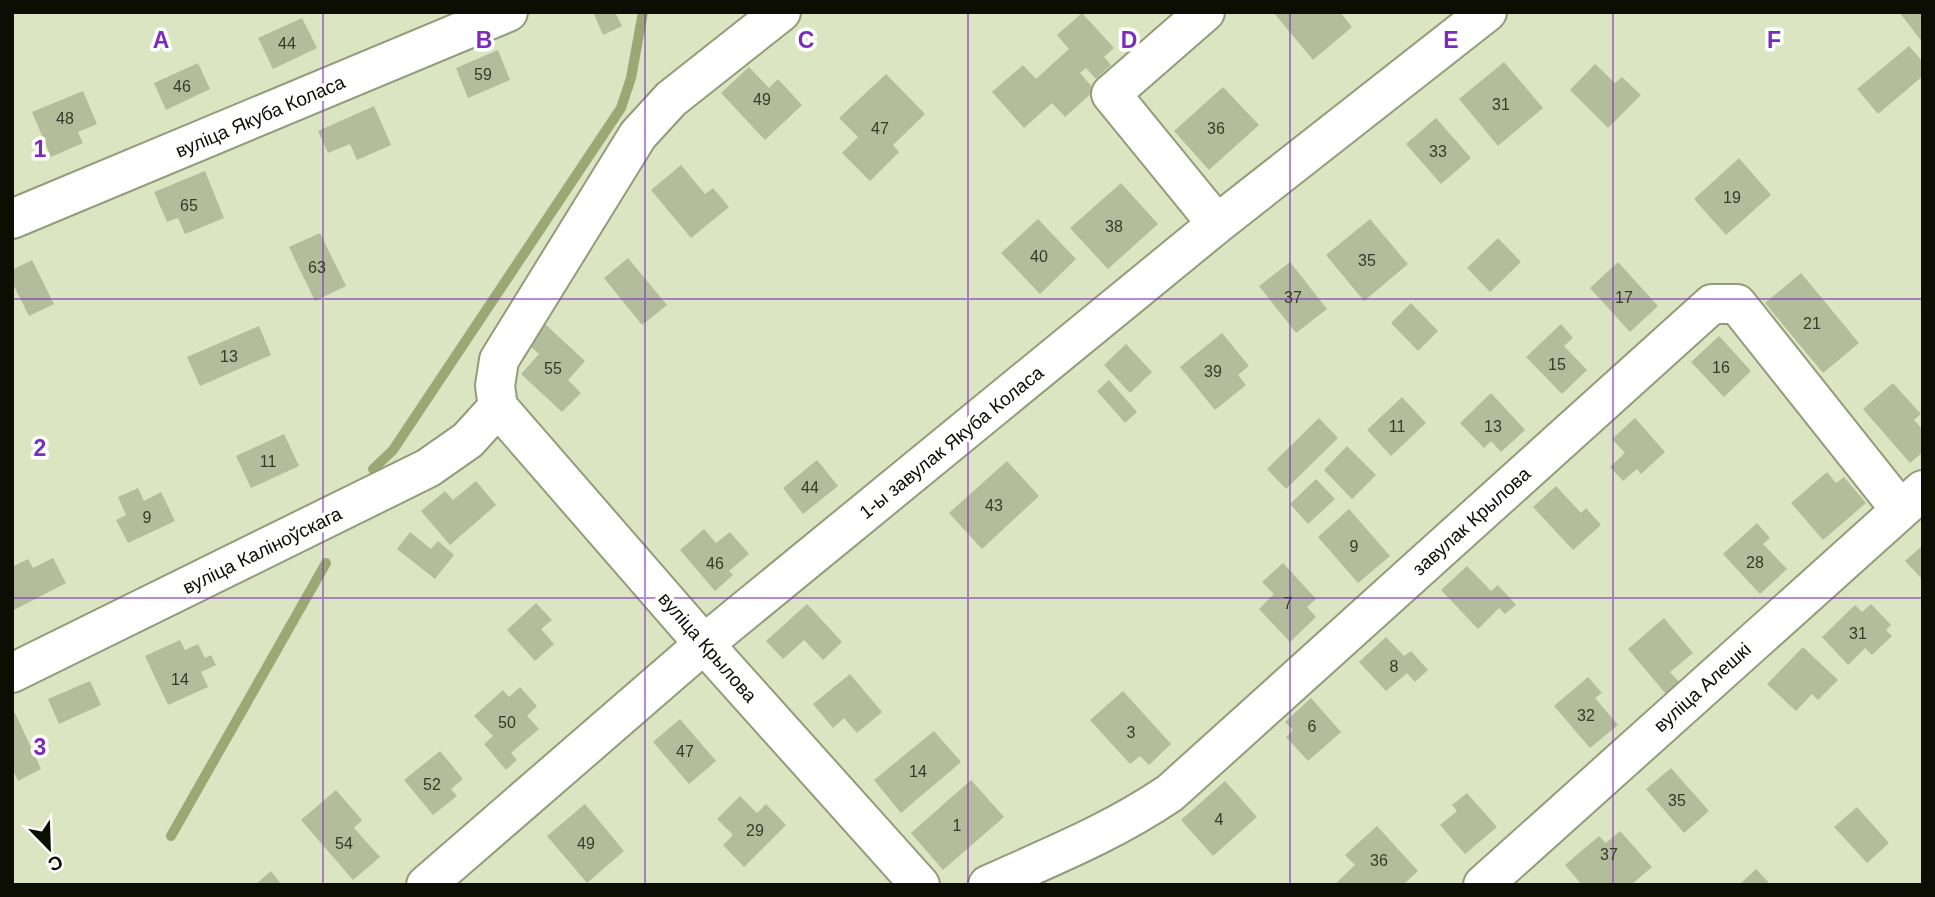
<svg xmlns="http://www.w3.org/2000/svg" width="1935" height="897" font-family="Helvetica,sans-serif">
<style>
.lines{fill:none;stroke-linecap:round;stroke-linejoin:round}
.stream{stroke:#9ba873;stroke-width:10}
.building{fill:#b4bd9b}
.minor-casing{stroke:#939b7a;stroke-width:42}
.minor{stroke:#fff;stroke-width:38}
.grid{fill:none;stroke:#7b2cbf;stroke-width:2;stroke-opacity:0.55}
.labels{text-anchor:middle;stroke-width:7;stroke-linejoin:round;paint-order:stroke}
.number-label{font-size:16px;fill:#363a2a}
.street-label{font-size:19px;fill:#0c0e04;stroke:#fff}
.grid-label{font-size:23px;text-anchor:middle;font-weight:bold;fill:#7b2cbf;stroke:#fff;stroke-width:7;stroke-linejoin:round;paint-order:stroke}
</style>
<rect width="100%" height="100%" fill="#dbe5c1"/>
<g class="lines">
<path class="stream" d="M373,469L393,450L621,108L631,78L643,12
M171,836L326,563"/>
</g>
<path class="building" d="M593,12H615L622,26L603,35Z
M1273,12H1340L1352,27L1313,60Z
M1899,12H1923V43Z
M1082,13L1114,48L1104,57L1111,65L1096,79L1086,68L1080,73L1095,90L1065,117L1052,103L1024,128L992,92L1023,65L1036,79L1069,49L1057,35Z
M302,18L317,48L273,69L258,38Z
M1909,46L1923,62V76L1878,114L1857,89Z
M498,50L510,80L468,98L456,68Z
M1504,62L1543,108L1498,146L1459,99Z
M198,63L210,89L166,110L154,83Z
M1595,64L1615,83L1622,77L1641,95L1608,128L1570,90Z
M749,67L769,88L778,79L802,105L765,140L721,93Z
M886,74L925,114L893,145L899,152L870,181L842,153L858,137L839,118Z
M1223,87L1259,125L1209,170L1174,131Z
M83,91L97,124L78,132L83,143L51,157L32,112Z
M374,106L391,145L357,160L350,144L328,153L318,131Z
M1436,118L1471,158L1441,184L1406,144Z
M1739,158L1771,195L1726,235L1694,199Z
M681,165L705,194L713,188L729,207L691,238L651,190Z
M205,171L224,218L185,234L178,218L167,222L154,192Z
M1121,183L1158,224L1108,269L1070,228Z
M1038,219L1076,259L1040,294L1001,253Z
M1370,219L1408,264L1364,301L1326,255Z
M320,233L346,286L315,301L289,247Z
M1498,238L1521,262L1490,292L1467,268Z
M628,258L667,305L642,325L604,278Z
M32,260L54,304L29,316L12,282V270Z
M1290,262L1327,309L1296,333L1259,286Z
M1618,262L1658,306L1630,332L1590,288Z
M1801,273L1859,343L1823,373L1765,303Z
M1411,303L1438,331L1418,351L1391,323Z
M545,324L585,361L568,380L581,393L562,412L521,374L539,354L527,343Z
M1561,324L1573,338L1564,346L1587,370L1562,394L1526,357Z
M259,326L271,355L200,386L187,357Z
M1222,333L1249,366L1238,375L1246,385L1215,410L1180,367Z
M1719,336L1751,371L1724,397L1691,362Z
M1126,344L1152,372L1130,393L1104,365Z
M1109,380L1137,412L1125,423L1097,391Z
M1893,383L1921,414L1914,420L1923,430V452L1910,463L1863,409Z
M1491,393L1525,430L1501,452L1491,441L1484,448L1460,423Z
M1402,397L1426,423L1391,456L1367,430Z
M1319,418L1338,438L1286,489L1267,469Z
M1635,418L1665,452L1641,474L1637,469L1623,481L1610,467L1625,453L1612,439Z
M284,434L299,466L251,488L236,456Z
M1347,446L1376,475L1352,499L1324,470Z
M817,460L838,486L803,514L783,488Z
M1007,461L1039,496L982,549L949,513Z
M1827,472L1836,483L1844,477L1866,503L1823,540L1791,503Z
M1316,479L1335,499L1308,524L1290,504Z
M476,481L496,505L450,545L421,511L445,491L453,500Z
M1556,486L1581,513L1586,508L1601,525L1573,550L1533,507Z
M138,488L144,501L161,492L175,521L128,543L116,520L126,515L118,497Z
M1349,509L1390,556L1358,583L1318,537Z
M1757,523L1770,538L1763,544L1787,569L1760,594L1723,554Z
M704,529L716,543L730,532L749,554L729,571L733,575L715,591L680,550Z
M410,532L431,549L438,541L454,555L435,579L397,549Z
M1923,545V580L1905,561Z
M53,558L66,583L12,611V567L28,559L33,568Z
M1283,563L1316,599L1307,607L1316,617L1290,642L1259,609L1274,594L1262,582Z
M1467,566L1491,591L1498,585L1516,605L1505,614L1499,608L1478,629L1441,590Z
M536,603L552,620L541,629L554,644L535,661L507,630Z
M807,604L842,642L823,660L804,640L783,659L766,641Z
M1871,604L1891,625L1886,630L1892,636L1872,655L1865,648L1848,665L1822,637L1855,605L1862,612Z
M1664,618L1693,653L1670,672L1679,682L1666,694L1628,649Z
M1386,637L1404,656L1411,651L1428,670L1415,682L1407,673L1386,691L1359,662Z
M180,640L185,650L198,644L205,658L211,655L216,665L201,672L208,687L168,705L145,656Z
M1803,647L1838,680L1818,700L1812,694L1796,711L1767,684Z
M850,674L882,712L857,733L844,718L833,728L813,704Z
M1588,677L1602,693L1595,698L1618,725L1590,748L1554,706Z
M90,681L101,705L59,724L48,699Z
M520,687L537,706L527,716L539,729L511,753L517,760L506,770L484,744L493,736L474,716L503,690L509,697Z
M1123,691L1171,744L1149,765L1140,756L1130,764L1090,720Z
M1311,698L1341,732L1308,761L1286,737L1293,730L1285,722Z
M15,713L41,769L18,781L12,768V714Z
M680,719L716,761L689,784L653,742Z
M934,731L961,762L901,813L874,780Z
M440,751L463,779L451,789L457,796L433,815L404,780Z
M1671,768L1709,811L1684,833L1646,789Z
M971,780L1004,817L943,870L911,833Z
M1225,781L1257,817L1213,856L1181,820Z
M336,790L362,820L354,828L380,857L353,880L301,820Z
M1467,793L1497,827L1465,854L1440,825L1457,811L1452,805Z
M740,796L757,813L766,804L786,825L744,867L723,845L733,835L717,819Z
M585,804L624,851L587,883L547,836Z
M1857,807L1889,843L1867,863L1834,827Z
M1377,826L1418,871L1403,885H1334L1355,865L1345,855Z
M1620,831L1652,867L1631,885H1582L1565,865L1599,836L1606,843Z
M1756,869L1771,885H1739Z
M271,871L282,885H255Z"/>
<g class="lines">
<g class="minor-casing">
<path id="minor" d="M1205,12L1111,94L1217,224
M12,219L508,12
M498,407L704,644L920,885
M498,407L495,386L499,360L638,135L671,99L781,12
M12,673L428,468L468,440L498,407
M426,885L704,644L1217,224L1487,12
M988,885C1052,856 1111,833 1170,793L1712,304H1737L1900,509
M1483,885L1923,490"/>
</g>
<use href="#minor" class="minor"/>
</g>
<path class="grid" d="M323,12V885M645,12V885M968,12V885M1290,12V885M1613,12V885M12,299H1923M12,598H1923"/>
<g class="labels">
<g class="number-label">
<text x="287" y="49">44</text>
<text x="483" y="80">59</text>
<text x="182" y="92">46</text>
<text x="762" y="105">49</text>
<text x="1501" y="110">31</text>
<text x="65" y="124">48</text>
<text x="880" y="134">47</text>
<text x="1216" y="134">36</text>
<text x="1438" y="157">33</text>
<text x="1732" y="203">19</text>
<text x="189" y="211">65</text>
<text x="1114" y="232">38</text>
<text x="1039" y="262">40</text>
<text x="1367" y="266">35</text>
<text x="317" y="273">63</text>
<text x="1293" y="303">37</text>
<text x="1624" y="303">17</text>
<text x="1812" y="329">21</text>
<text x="229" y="362">13</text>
<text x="1557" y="370">15</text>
<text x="1721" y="373">16</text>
<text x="553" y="374">55</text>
<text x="1213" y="377">39</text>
<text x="1397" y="432">11</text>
<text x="1493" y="432">13</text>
<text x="268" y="467">11</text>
<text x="810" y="493">44</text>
<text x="994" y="511">43</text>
<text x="147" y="523">9</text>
<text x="1354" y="552">9</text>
<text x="1755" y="568">28</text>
<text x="715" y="569">46</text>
<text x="1288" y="609">7</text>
<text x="1858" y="639">31</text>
<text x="1394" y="672">8</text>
<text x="180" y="685">14</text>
<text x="1586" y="721">32</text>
<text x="507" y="728">50</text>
<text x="1312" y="732">6</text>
<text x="1131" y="738">3</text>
<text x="685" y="757">47</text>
<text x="918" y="777">14</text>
<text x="432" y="790">52</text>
<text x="1677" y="806">35</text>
<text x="1219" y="825">4</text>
<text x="957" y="831">1</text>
<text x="755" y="836">29</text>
<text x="344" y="849">54</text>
<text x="586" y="849">49</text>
<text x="1609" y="860">37</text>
<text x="1379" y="866">36</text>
</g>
<g class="street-label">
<text transform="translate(260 116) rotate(-23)" y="7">вуліца Якуба Коласа</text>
<text transform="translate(951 442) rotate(-39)" y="7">1-ы завулак Якуба Коласа</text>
<text transform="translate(1471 521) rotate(-42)" y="7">завулак Крылова</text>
<text transform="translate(262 550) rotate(-26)" y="7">вуліца Каліноўскага</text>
<text transform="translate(708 647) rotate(49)" y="7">вуліца Крылова</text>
<text transform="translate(1702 687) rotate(-42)" y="7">вуліца Алешкі</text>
</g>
</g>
<g class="grid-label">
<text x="161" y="48">A</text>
<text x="484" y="48">B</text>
<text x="806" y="48">C</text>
<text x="1129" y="48">D</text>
<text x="1451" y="48">E</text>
<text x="1774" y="48">F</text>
<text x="40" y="157">1</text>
<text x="40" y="456">2</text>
<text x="40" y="755">3</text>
</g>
<rect width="1935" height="897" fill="none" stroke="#0c0e04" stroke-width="28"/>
<g transform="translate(49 848) rotate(157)" stroke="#ffffff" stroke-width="5" paint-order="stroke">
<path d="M0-5L12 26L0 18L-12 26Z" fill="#0c0e04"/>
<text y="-10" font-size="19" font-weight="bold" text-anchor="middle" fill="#0c0e04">С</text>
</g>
</svg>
